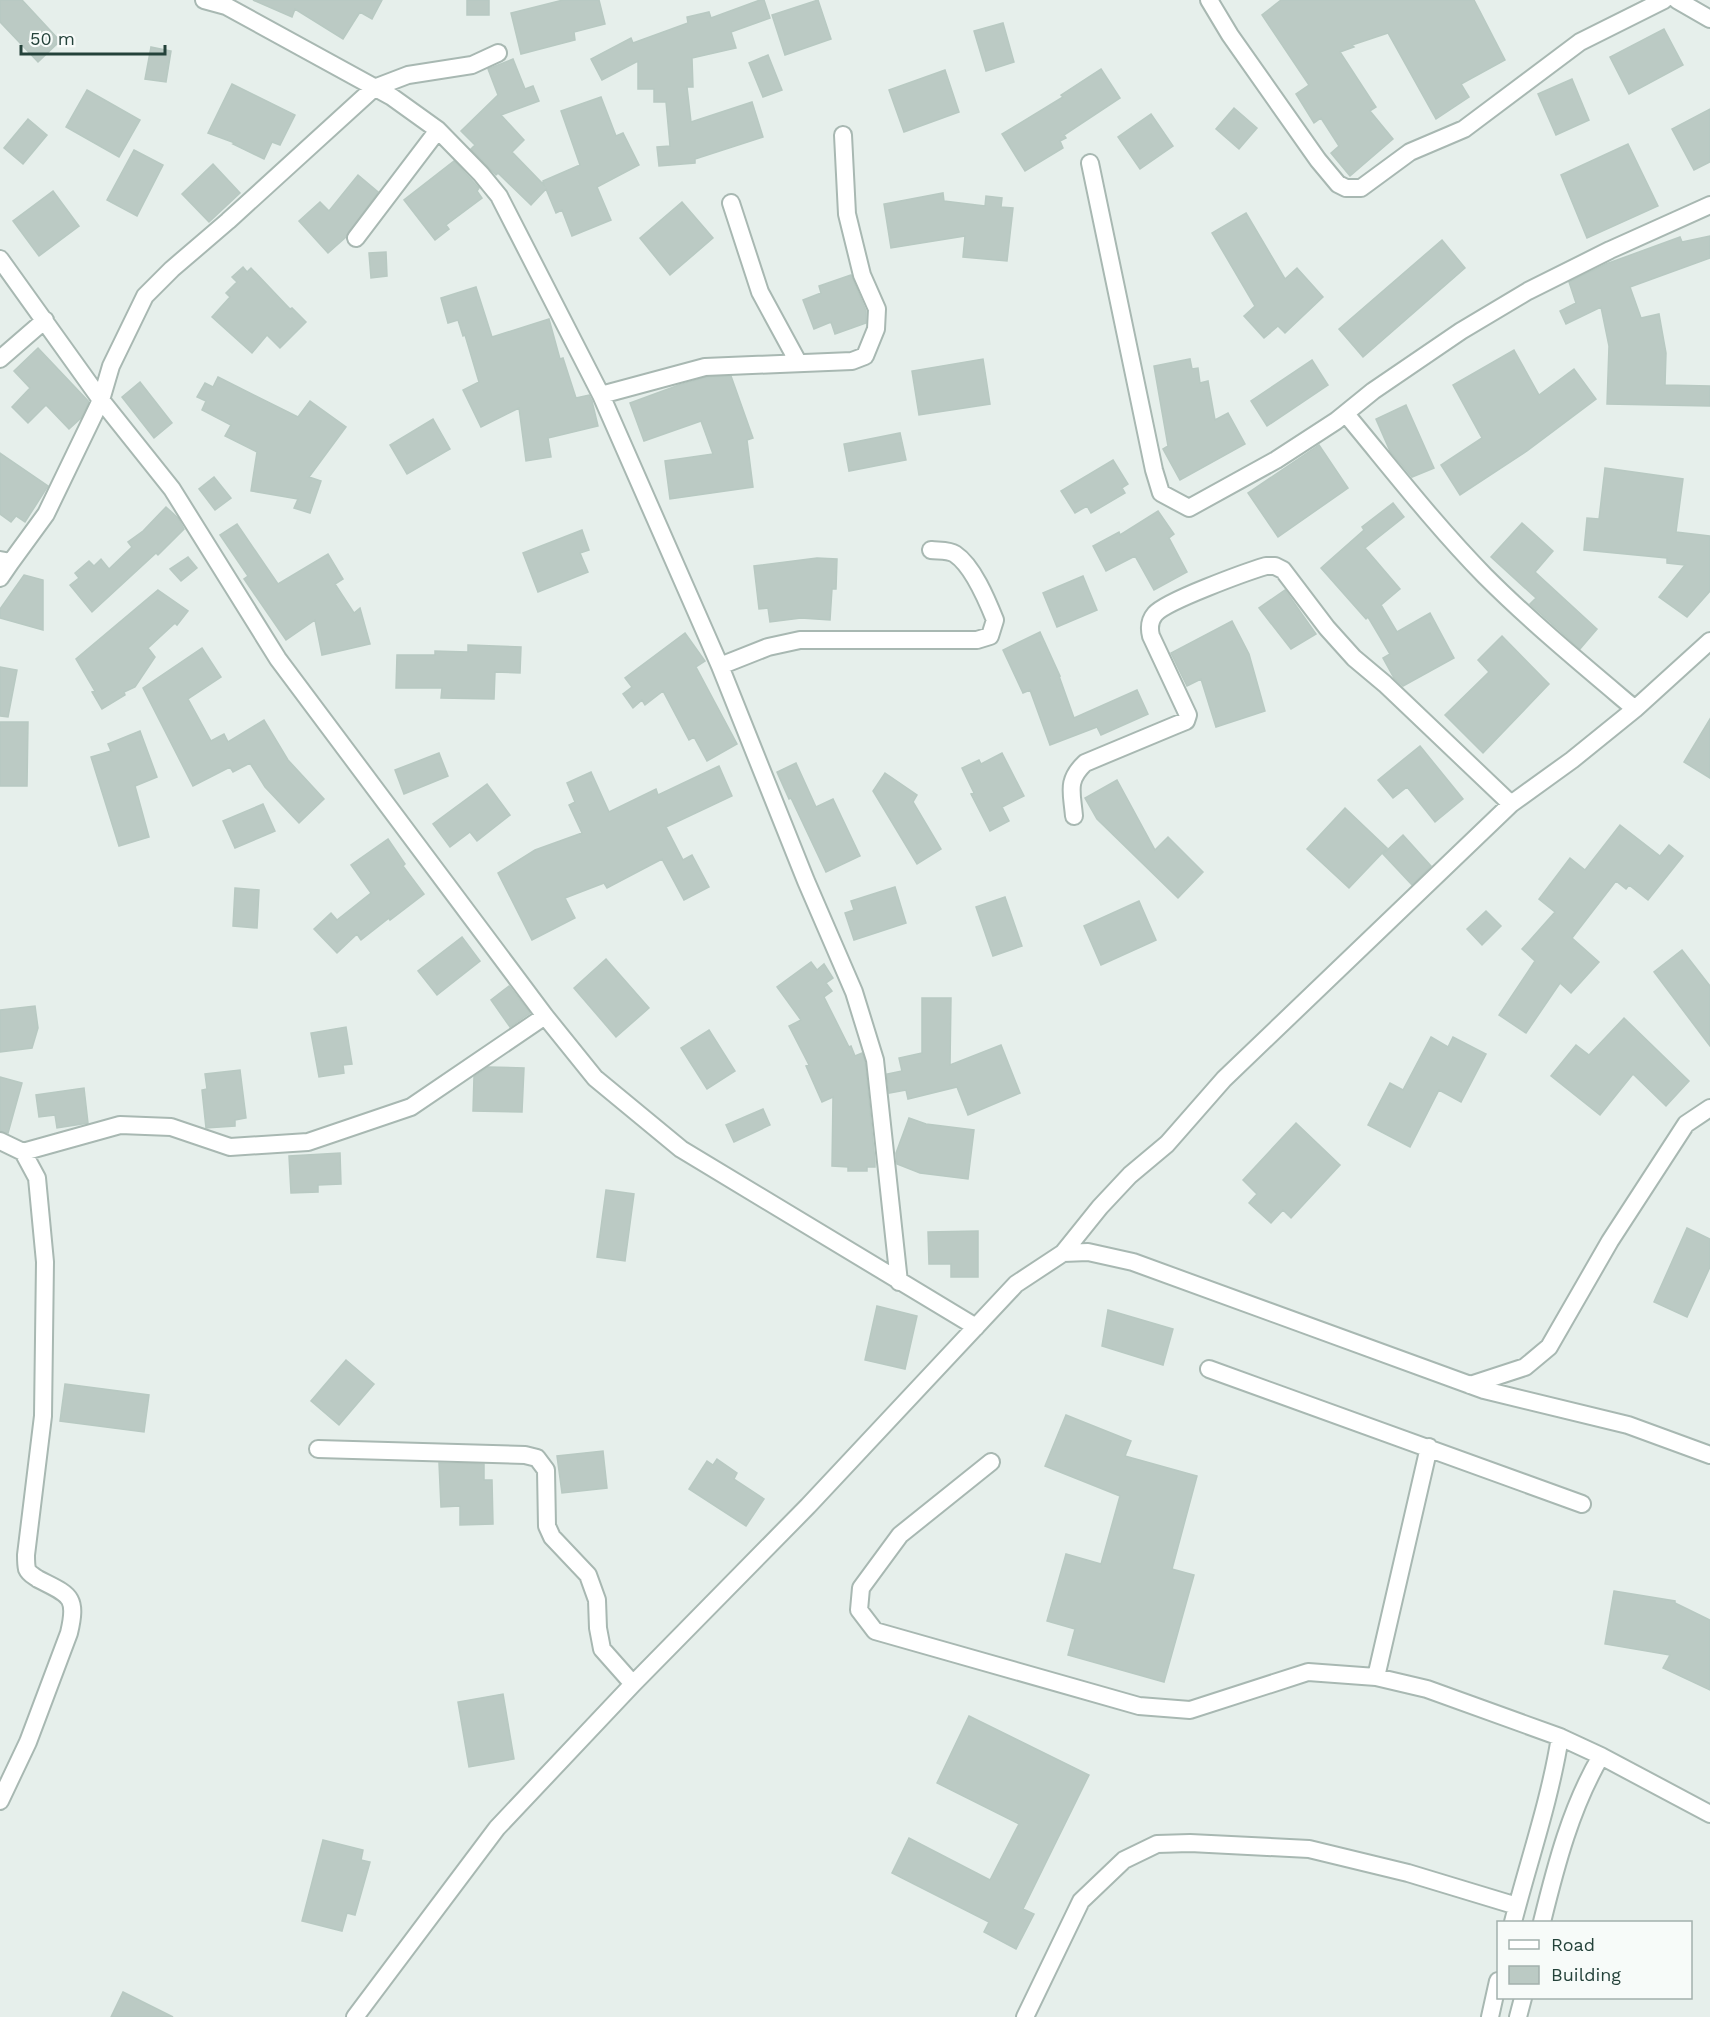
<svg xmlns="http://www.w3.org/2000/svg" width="1710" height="2017" font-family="'Work Sans',sans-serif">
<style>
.building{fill:#bbcac4;stroke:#b8c9c2;stroke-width:1.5}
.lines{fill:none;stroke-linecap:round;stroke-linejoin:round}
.street-casing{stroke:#a8b8b2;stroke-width:20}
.street{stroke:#fff;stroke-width:16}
</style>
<rect width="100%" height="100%" fill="#e6efeb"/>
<path class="building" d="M0,0H22L60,41L38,62L0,22Z
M253,0H382L372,19L360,12L343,39L295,9L292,17Z
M467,0H489V15H467Z
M563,0H599L605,24L574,32L575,40L521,54L511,13Z
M760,0H764L770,18L731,32L736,48L692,58L693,87H687L691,122L752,102L763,137L695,159V163L659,166L657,147L670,146L666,102H654V89H638V61L602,80L591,59L631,38L633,43L688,23L687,17L709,12L711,18Z
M818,0L831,39L785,55L772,15Z
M1281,0H1474L1505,60L1461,84L1469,97L1436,119L1388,33L1352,45L1354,47L1340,52L1376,107L1370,111L1393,139L1350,176L1331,153L1339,146L1321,118L1314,123L1296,94L1309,85L1262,15Z
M1003,23L1014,62L986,71L974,31Z
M1664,29L1683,65L1629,94L1610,57Z
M151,47L171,51L166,82L145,79Z
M768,55L782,90L763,97L749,63Z
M513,59L525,89L533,86L539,101L501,115L524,140L512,152L544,185L543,181L580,165L561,111L601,97L616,136L623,133L639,165L597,187L611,220L572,236L562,210L556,213L546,189L531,205L498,173L496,175L471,149L475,145L461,131L498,95L488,69Z
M1101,69L1120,98L1064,135L1066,138L1060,141L1063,148L1025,171L1002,134L1063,97L1061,95Z
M945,70L959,112L904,132L889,90Z
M1572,79L1589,120L1556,135L1538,94Z
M232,84L295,115L280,145L272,142L264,159L233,144L235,143L208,133Z
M87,90L140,120L119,157L66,127Z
M1234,108L1257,128L1239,149L1216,129Z
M1710,109V162L1694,170L1672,129Z
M1151,114L1173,146L1140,169L1118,137Z
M28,119L47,135L23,164L4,148Z
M1628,144L1658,206L1587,238L1561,175Z
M134,150L163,165L137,216L107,200Z
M454,161L479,188L477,191L482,198L446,225L449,229L435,240L404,200Z
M213,164L240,193L209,222L182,194Z
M358,175L378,192L346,237L328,253L299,221L320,202L329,211Z
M53,191L79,226L39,256L13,221Z
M943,193L944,201L985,206L986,196L1002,198L1001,207L1013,208L1007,261L963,257L965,236L891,248L884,204Z
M682,202L713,238L670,275L640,238Z
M1246,213L1285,279L1297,268L1323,297L1285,333L1278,326L1264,338L1244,316L1255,306L1212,233Z
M1710,236V258L1630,287L1641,318L1659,314L1666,353L1665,385L1710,386V406L1607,404L1609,346L1601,307L1566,324L1560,311L1576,303L1569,282L1606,264L1680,237L1682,242Z
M1442,240L1465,268L1363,357L1339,329Z
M386,252L387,276L371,278L369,253Z
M243,267L247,272L251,268L290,309L292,308L306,322L280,348L267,335L252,353L212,317L230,297L226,293L237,282L232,277Z
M851,275L866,311V323L835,334L831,322L814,329L803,300L821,293L819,286Z
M476,287L492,337L549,319L560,359L563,358L576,398L589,395L592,401L598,426L548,438L551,457L526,461L519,408L481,427L463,390L479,382L465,335L463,336L458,320L448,323L441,298Z
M38,348L89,402L81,418L69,429L46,405L28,423L12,407L30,388L14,371Z
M1514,350L1539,395L1574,369L1596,399L1527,451L1460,495L1441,465L1482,438L1453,385Z
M983,359L990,404L919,415L912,371Z
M1190,359L1192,369L1198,368L1200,383L1208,381L1215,420L1228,413L1245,444L1180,480L1163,449L1168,446L1154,366Z
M1312,360L1328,385L1267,426L1251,401Z
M731,376L753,438L747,440L753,487L670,499L665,461L713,454L701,421L644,441L630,403L679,385L707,377Z
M218,377L298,417L310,401L346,427L309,477L321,481L310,513L294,508L298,499L251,491L257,452L225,436L231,425L202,410L206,401L197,397L205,383L213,387Z
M140,382L172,423L154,438L122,397Z
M1406,405L1434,468L1412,477L1390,451L1376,419Z
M433,419L450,449L407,474L390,445Z
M900,433L906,460L849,471L844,444Z
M1319,445L1348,488L1278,537L1248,493Z
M0,453L48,486L25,522L16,516L11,522L0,514Z
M1113,460L1128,484L1122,488L1125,493L1091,513L1087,506L1075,513L1061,491Z
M1605,468L1683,479L1676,532L1710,536V591L1687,617L1659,597L1685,565L1667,563V558L1584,550L1587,518L1599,519Z
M214,477L231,498L215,510L199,489Z
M1393,503L1404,517L1365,548L1400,589L1381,605L1397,632L1430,613L1454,658L1403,686L1394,678L1383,658L1390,654L1368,617L1366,619L1321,568L1364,530L1362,527Z
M166,507L178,518L184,529L158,555L156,553L92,612L70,585L79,578L75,573L89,561L94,566L101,559L109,569L132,547L128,542L143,531Z
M1158,511L1174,534L1169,538L1187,572L1154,590L1135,556L1106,571L1093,546L1119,532L1120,535Z
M1522,523L1553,551L1535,572L1597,629L1580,649L1530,604L1536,598L1491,557Z
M237,524L278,584L328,554L343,579L335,584L354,613L360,608L370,644L322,655L315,620L286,640L244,579L248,576L220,535Z
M582,530L589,550L580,553L588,572L538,592L523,553Z
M188,557L197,568L181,581L170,569Z
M817,558L837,559L836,589H832L830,620L801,618L770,622L768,608L759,609L754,566Z
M24,575L43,580V630L0,618V609Z
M1083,576L1097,610L1057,627L1043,593Z
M158,590L188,611L177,625L175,623L148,648L155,657L135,687L124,692L125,695L102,709L92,692L95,691L76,659Z
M1285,590L1316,634L1291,649L1259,608Z
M1232,621L1249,654L1265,711L1216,727L1201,679L1187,686L1171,653Z
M1040,632L1060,676H1059L1074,718L1137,690L1148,714L1101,735L1097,727L1050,745L1030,690L1023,693L1003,650Z
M685,633L705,661L696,667L737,744L707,761L694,737L689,740L663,691L645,705L642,700L633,708L623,694L632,687L625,678Z
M1502,636L1549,684L1483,753L1445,715L1489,672L1478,660Z
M468,645L521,647L520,673L495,672L494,699L441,698L442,688H396L397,655H435V651L468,652Z
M202,648L221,677L188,699L211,741L224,734L228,742L264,720L288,760L324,799L299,823L265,787L250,763L233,772L230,767L193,786L143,688Z
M0,667L17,670L8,717L0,716Z
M1710,719V778L1684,762Z
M0,722H28L27,786H0Z
M140,731L157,777L135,786L149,837L119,846L91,757L111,751L108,744Z
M1420,746L1463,799L1435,822L1407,787L1393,798L1378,780Z
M439,753L448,776L404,794L395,770Z
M1002,753L1024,796L1002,807L1009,821L990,831L971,794L974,793L962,768L979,760L981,764Z
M796,763L816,807L833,799L860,856L826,872L791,798L789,799L777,772Z
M719,766L732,796L666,827L683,860L692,855L709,887L684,900L662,859L607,888L604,883L565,898L575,918L532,940L498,873L535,850L582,833L569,805L575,802L567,783L591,772L609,812L656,789L658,795Z
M885,773L917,795L913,802L941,849L917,864L873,791Z
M1117,780L1155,850L1168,837L1203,872L1178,898L1097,819L1085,798Z
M487,784L510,815L477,841L470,832L450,847L433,824Z
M263,804L275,831L235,848L223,821Z
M1345,808L1387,848L1349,888L1307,849Z
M1620,825L1660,856L1669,845L1683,856L1648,900L1629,885L1626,889L1616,881L1572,938L1599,962L1571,993L1560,983L1526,1033L1499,1015L1535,961L1522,949L1555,912L1539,899L1570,858L1585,870Z
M1403,835L1431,866L1412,885L1383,854Z
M388,839L405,864L403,866L424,894L390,920L389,918L361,940L357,934L337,953L314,929L331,913L337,920L371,893L351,865Z
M895,887L906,923L854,940L845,913L854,910L851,901Z
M235,888L259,890L257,928L233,926Z
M1005,897L1022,946L993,956L976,907Z
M1139,901L1156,940L1101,965L1084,926Z
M1486,911L1501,926L1482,945L1467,929Z
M462,937L480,961L437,995L418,971Z
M1682,950L1710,986V1046L1654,972Z
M606,959L649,1008L616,1037L574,988Z
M811,962L817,970L824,964L833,978L826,983L832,991L824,997L849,1047L851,1046L855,1056L862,1053L865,1062L875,1161V1167H867V1171H848V1167L832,1166L833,1097L822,1102L806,1066L809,1065L789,1026L801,1020L777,987Z
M509,986L530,1013L510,1027L491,1000Z
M922,998H951L950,1065L1001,1045L1020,1093L968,1115L957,1087L908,1099L906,1090L889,1093L887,1074L902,1071L899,1058L922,1053Z
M35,1006L38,1028L32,1048L0,1052V1010Z
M1624,1018L1689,1081L1666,1106L1633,1074L1600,1115L1551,1076L1576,1045L1589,1055Z
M346,1027L352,1064L343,1065L344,1073L319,1077L311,1033Z
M709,1030L735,1071L707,1089L681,1048Z
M1431,1037L1448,1047L1453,1037L1486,1054L1461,1102L1439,1090L1410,1147L1368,1125L1390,1083L1403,1090Z
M488,1067L524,1068L522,1112L473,1111L474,1077Z
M240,1070L246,1118L235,1120V1126L206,1128L202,1090L207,1089L205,1074Z
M0,1077L22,1083L8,1133L0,1131Z
M84,1088L88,1123L57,1128L55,1115L39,1117L36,1095Z
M763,1109L770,1125L734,1142L726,1125Z
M909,1118L926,1124L974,1130L968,1179L920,1173L897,1164L896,1153Z
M1296,1123L1340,1165L1291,1218L1283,1210L1271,1223L1249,1203L1257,1194L1243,1180Z
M340,1153L341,1184L318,1185V1192L291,1193L289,1156Z
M606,1190L634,1194L625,1261L597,1257Z
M1687,1228L1710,1239V1267L1687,1317L1654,1302Z
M978,1231V1277H951V1264H929L928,1232Z
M877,1306L917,1316L905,1369L865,1360Z
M1108,1310L1173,1329L1163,1365L1102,1346Z
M346,1360L374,1384L339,1425L311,1401Z
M65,1384L149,1395L144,1432L60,1421Z
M1066,1415L1131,1441L1125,1456L1197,1476L1172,1569L1194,1575L1164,1682L1068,1655L1075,1629L1047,1621L1066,1554L1101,1564L1120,1496L1045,1466Z
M603,1451L607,1488L562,1493L557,1456Z
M717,1459L737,1473L734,1479L764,1499L746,1526L689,1489L707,1461L713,1465Z
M439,1463L484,1464V1480H492L493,1524L460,1525V1506L441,1507Z
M1614,1591L1675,1601V1603L1710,1620V1690L1663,1668L1670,1655L1605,1644Z
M503,1694L514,1759L469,1767L458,1702Z
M969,1716L1089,1775L1023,1909L1034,1914L1016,1949L984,1932L989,1922L892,1873L909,1838L990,1880L1019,1824L937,1783Z
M323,1840L363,1850L361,1860L370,1862L355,1915L347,1913L342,1931L302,1921Z
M123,1992L173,2017H111Z"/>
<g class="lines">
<g class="street-casing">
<path id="street" d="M204,0L226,6L392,97L438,130L481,174L499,196L601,395L720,666L806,881L854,992L875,1060L899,1282
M1209,0L1230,35L1318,160L1338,184L1346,188H1361L1410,152L1464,129L1580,42L1664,0
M1677,0L1710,19
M1090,163L1154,470L1161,493L1189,508L1276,460L1336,421L1373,391L1461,331L1528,291L1610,250L1710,205
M731,203L760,292L798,362
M356,238L438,130
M0,259L101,400L172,489L278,659L545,1016L595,1078L681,1149L976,1327
M0,359L45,320
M601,395L705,367L852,361L865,356L876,329L877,309L862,275L847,214L843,135
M1346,414C1391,468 1435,525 1485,576C1532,623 1584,666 1635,709
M0,560L11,562L46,514L101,400L111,366L145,296L172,269L228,221L374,88L408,75L472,65L498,53
M0,578L11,562
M720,666L768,647L800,640H977L990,636L995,620C987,600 973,566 955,554C949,550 938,551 931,550
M1074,816C1072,792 1066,781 1085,763L1176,725L1186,721L1188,715L1151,636C1149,628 1149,621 1155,614C1166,601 1246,572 1266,566H1275L1283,570L1327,628L1354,658L1385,684L1511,804
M0,1141L23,1152L37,1178L45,1262L43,1416L26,1555C26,1559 26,1565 27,1569C29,1574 34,1576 38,1579C69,1595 78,1595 69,1633L28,1742L0,1801
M23,1152L120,1125L171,1127L230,1147L308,1142L411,1107L545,1016
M1063,1253L1100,1207L1130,1175L1167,1144L1224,1079L1511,804L1572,760L1635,709L1710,641
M1209,1369L1582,1504
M1470,1385L1525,1367L1549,1347L1610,1241L1686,1124L1710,1108
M318,1449L525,1455L537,1458L546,1470L547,1526L552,1537L588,1575L597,1600L598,1628L602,1649L633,1684
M991,1462L900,1535L861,1588L859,1610L875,1631L1139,1706L1190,1710L1308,1672L1376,1677L1427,1689L1560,1737L1601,1756L1710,1814
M1376,1677L1429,1447
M1513,1922C1529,1860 1550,1800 1560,1737
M1542,1922C1556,1865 1571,1807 1601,1756
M355,2017L497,1828L633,1684L808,1506L1016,1284L1063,1253L1088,1252L1133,1262L1484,1390L1628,1425L1710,1455
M1025,2017L1081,1901L1124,1860L1157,1844L1190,1843L1309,1849L1408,1873L1517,1906
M1490,2017L1498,1981
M1518,2017L1523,1998"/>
</g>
<use href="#street" class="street"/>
</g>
<rect x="1497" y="1921" width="195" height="78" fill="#f7fbf9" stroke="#a3b1ad" stroke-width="1.5"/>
<rect x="1509" y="1940" width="30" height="9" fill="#ffffff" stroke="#a3b1ad" stroke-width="1.5"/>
<text x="1551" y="1951" font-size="18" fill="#24423a">Road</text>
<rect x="1509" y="1966" width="30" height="18" fill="#bbcac4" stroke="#a3b1ad" stroke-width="1.5"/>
<text x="1551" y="1981" font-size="18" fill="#24423a">Building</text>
<path d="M21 45v9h144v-9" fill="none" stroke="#24423a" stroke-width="3"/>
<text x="30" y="45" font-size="18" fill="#24423a" stroke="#f7fbf9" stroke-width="4.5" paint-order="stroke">50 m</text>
</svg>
